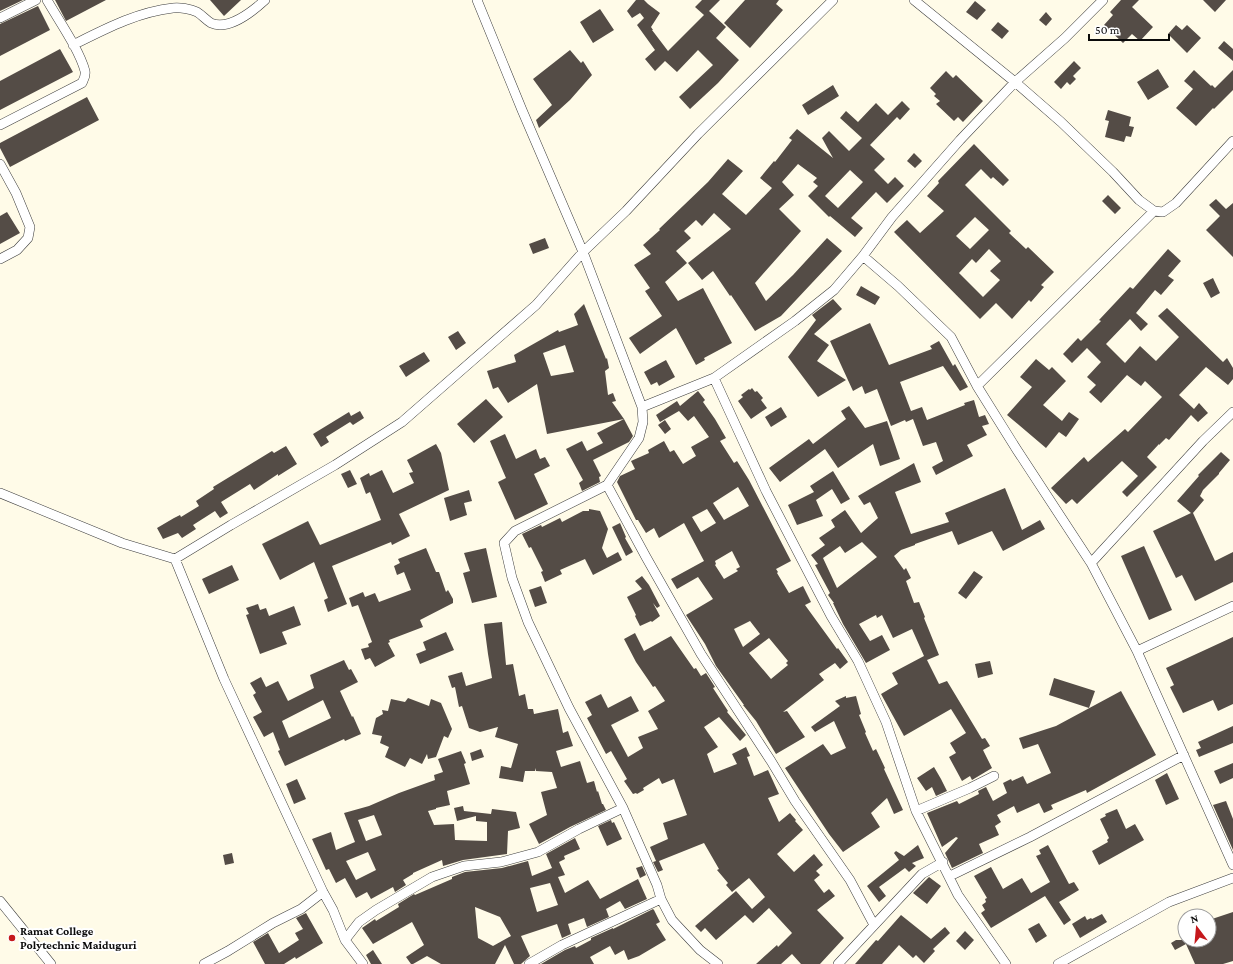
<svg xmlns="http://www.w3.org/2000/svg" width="1233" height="964" font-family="'Crimson Pro',serif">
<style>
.building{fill:#544c46;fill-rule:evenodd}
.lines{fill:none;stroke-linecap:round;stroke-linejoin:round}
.street-casing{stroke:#3d3d3d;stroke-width:10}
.street{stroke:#fff;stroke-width:9}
.poi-dot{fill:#c5181c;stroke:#fff;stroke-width:1.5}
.labels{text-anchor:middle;stroke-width:4;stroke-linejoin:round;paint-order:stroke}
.poi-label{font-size:12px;font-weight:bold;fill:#0a0a0a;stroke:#fff;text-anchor:start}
</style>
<rect width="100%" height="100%" fill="#fffbe8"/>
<path class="building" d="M0,0H23L0,11Z
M55,0H106L66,21Z
M210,0H241L224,16Z
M636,0H644L648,4L660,13L651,27L653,30H652L668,51L704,15L695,7L702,0H720L709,11L726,27L716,38L739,60L718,83L690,109L679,97L713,65L698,50L677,72L665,61L655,71L645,59L655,50L637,25L644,18L640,13L632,18L627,11Z
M745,0H779L776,4L783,10L750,48L724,23Z
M1121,0H1139L1132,7L1153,27L1140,41L1132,34L1123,43L1104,25L1113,15L1110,12Z
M1203,0H1226L1215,12Z
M975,1L986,10L977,20L966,12Z
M38,6L50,30L0,56V24Z
M600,9L614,30L593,43L580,22Z
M1046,12L1052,19L1046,26L1039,20Z
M998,22L1009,31L1002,39L991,30Z
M1176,25L1182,30L1187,25L1201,38L1187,53L1168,34Z
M1224,41L1233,49V61L1218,48Z
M60,49L73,72L0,110V81Z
M570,50L581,63L583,61L592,75L570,100L539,128L536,120L552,105L533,79Z
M1074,61L1081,68L1073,76L1076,79L1070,85L1067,82L1061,89L1054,82Z
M1158,69L1169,87L1148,100L1137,82Z
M1194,70L1211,86L1212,85L1215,88L1233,70V90L1214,109L1213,108L1196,126L1176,108L1193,89L1184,81Z
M946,71L953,78L956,75L983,101L963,122L958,117L954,121L936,104L940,101L934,96L936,94L930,88Z
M833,85L839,96L808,115L802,105Z
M87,97L99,120L10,167L0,148V143Z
M902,101L910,109L900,120L897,117L870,145L885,159L874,170L888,184L895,177L904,186L887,203L876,192L851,218L863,228L855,237L830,216L829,217L808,196L818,186L813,182L817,178L798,164L782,182L794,195L779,209L801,231L755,283L766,301L793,275L827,238L842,251L781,316L755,331L731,295L730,296L713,271L702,280L688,263L731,229L714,213L702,226L696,220L684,231L691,238L676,251L687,263L665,282L678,301L703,288L732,343L704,358L705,360L696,365L676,328L640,354L629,338L662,316L645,291L650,288L634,265L651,254L643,245L660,230L659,229L708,182L728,159L743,171L722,194L746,215L772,188L760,178L774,161L775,162L792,140L789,138L797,129L833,158L822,138L829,131L849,151L862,138L840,118L846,111L858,122L876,103L888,115ZM850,170L863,182L838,208L825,196Z
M1108,110L1131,117L1129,126L1134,127L1131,137L1126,136L1124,142L1105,137L1109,121L1105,120Z
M974,144L1009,180L1003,186L993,177L991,179L981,169L965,185L1011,231L1009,233L1026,249L1028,247L1054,272L1041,285L1044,287L1031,302L1029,300L1012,319L996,303L980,319L894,232L907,220L920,233L944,211L927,196L939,183L938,181ZM975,217L989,230L970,249L956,236ZM989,249L1001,261L990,271L1000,280L983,297L959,273L972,259L976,263Z
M914,153L922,161L915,168L907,161Z
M1108,195L1121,208L1115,214L1102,201Z
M1216,199L1226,209L1233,203V257L1206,230L1220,216L1209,205Z
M7,212L20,233L0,244V216Z
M545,238L549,248L533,254L529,244Z
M1168,249L1181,261L1168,276L1174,280L1161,295L1155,290L1136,313L1148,324L1141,331L1130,319L1106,344L1125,363L1140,346L1156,361L1179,337L1158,316L1167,308L1223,362L1227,358L1233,368V379L1228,385L1206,367L1179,395L1194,409L1199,403L1208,413L1198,422L1191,415L1169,440L1166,438L1159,445V444L1147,457L1157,467L1127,497L1122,492L1138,476L1122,461L1077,504L1072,499L1066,504L1051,488L1084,457L1088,462L1125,429L1128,432L1162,397L1145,381L1141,386L1127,375L1101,403L1089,392L1096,385L1087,377L1101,362L1087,348L1072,363L1063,354L1078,338L1081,341L1101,321L1099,320L1130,287L1133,289Z
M1213,278L1220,293L1211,298L1203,283Z
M861,286L880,297L875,305L856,295Z
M833,299L842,309L814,334L829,345L817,361L846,380L818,397L788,357L816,320L812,315Z
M584,304L606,359L607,358L609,368L605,371L608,395L613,393L616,401L612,402L624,419L547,434L537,384L508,403L498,387L493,389L487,371L516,362L514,355L558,330L559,332L578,325L574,314ZM565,345L574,372L551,376L543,353Z
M870,323L889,365L932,349L930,346L939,341L953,366L955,364L968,387L960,391L943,366L900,382L911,411L922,407L927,420L965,405L964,403L974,400L979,417L985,415L989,424L982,426L987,435L967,445L973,456L936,475L932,467L943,461L936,442L923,446L913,419L906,422L905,420L891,426L877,389L865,394L862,386L853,391L830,341Z
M458,331L466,343L456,350L448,337Z
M424,352L430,361L406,377L399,366Z
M1036,359L1049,370L1052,367L1066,381L1043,405L1062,421L1069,412L1079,419L1066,437L1059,432L1046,448L1007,415L1032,387L1020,377Z
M666,360L675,377L659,386L657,382L651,385L644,372Z
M752,388L755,392L757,391L763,398L761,400L767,408L751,419L738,401L743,397L741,395L749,389L750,390Z
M698,391L705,400L703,402L715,419L726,438L720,441L734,463L737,461L749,480L791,561L776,569L778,572L777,573L789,593L803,586L811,602L805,605L837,649L838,648L848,662L840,669L835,663L819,674L824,680L783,712L787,711L805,737L776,754L756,721L743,705H744L716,666L705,644L686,615L713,599L698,577L677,589L671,579L704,561L684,523L659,538L654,528L646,533L638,520H636L617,482L620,476L635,469L631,461L649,453L648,450L664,441L670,452L674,450L683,464L696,456L691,447L709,437L694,416L688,421L679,411L660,422L656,415L677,401L680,406ZM738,487L749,506L724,520L713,503ZM707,509L716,523L701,532L692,517ZM732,551L740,567L736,569L738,571L724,579L715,565L716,564L715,561ZM750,621L760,634L743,647L734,629ZM769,638L788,661L786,663L788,665L771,679L749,653Z
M486,399L503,417L474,443L457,424Z
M849,406L865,428L887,421L900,459L880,466L873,444L838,468L825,449L780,482L769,468L809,439L813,444L846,419L841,411Z
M781,407L787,417L771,427L765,417Z
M360,411L364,418L353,425L350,422L326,437L329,442L321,447L313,434L349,412L351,416Z
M624,419L633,436L629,442L593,460L601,476L599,477L600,482L582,491L579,483L583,480L566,449L582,441L587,451L603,443L597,433Z
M665,420L671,429L665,434L658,425Z
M505,434L516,459L536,449L540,459L545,457L550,466L534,474L548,504L515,520L498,482L506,478L490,441Z
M436,444L441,453L449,490L399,514L410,536L392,545L391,542L332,566L347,604L328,612L324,600L328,598L314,562L280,580L262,544L308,521L320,545L381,520L370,492L366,494L360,478L369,473L370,476L382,470L393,493L414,483L409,473L413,472L407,460Z
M286,446L297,464L278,476V474L254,490L250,484L221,502L228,513L220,518L215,511L193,525L196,529L182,538L178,533L163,539L157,528L174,518L180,515L181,517L199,506L196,501L214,489L213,487L272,451L274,453Z
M1221,452L1230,460L1219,473V474L1203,490L1200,496L1204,500L1193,513L1215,561L1233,552V582L1195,601L1182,575L1176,578L1153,531L1191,513L1177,501L1199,476L1198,475Z
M914,463L921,482L895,492L911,534L949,522L945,513L1005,488L1022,530L1040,520L1045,529L1003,551L992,531L958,545L952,531L915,544V545L901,550L894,556L904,570L906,568L911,578L906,581L914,603L919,602L925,617L924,618L939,655L927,660L939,684L947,681L982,739L985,738L990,746L983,750L992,768L972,780L970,776L962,781L949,757L956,753L950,743L966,733L951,709L904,736L881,694L898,684L892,673L924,656L912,629L893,638L882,615L877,618L876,615L859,624L870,641L882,635L890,650L866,663L843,624L833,603H834L828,595L830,593L815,565L818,564L811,555L825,545L819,538L835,527L831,520L845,510L861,533L878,518L870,502L864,505L858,496ZM862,542L877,557L837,588L823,558L840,546L845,553Z
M350,470L357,484L348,488L341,474Z
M833,471L850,499L841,504L832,489L816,500L823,516L797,525L788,505L814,492L810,486Z
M469,490L472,501L464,503L467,515L450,521L444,498Z
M589,509L600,511L608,529L602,548L607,558L618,552L622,560L593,575L585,559L560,570L562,574L545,582L541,572L543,571L531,547L529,548L522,534L541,525L542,527L560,518L562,522L583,511H589Z
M620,523L626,537L625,538L633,552L626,556L612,527Z
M1144,546L1172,610L1149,620L1121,556Z
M426,548L436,572H439L446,592L448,590L453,599V603L420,620L423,627L389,640L390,642L388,643L395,656L375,667L370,658L365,660L361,649L369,647L368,644L372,642L358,605L352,607L349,598L363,592L365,597L375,593L379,602L411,590L404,572L397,575L394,566L400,563L398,559Z
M486,548L497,597L472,603L463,573L470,571L464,553Z
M232,565L239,580L209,594L202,579Z
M974,571L983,577L966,599L958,593Z
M642,576L649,585L660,606L657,608L653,603L660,616L652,622L651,621L640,626L635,616L636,615L627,597L642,589L635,581Z
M541,586L547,603L535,607L529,590Z
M258,604L260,610L266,608L269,616L294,606L301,625L282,632L287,644L260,654L246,615L249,614L246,608Z
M502,622L506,665L513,664L519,696L525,694L528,709H533L534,714L558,709L563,733L568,731L573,746L556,751L561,767L580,761L587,783L594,781L597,792L598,791L602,804H603L606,810L570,827L539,844L529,824L547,815L541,792L557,788L552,772L536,771L535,768V771H525L523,782L499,778L501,766L511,768L518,744L495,737L498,727L480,732L469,728L462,706L459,707L455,687L452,688L448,676L462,672L466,686L492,678L488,654L484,624Z
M446,632L454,650L420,664L416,654L426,650L423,642Z
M635,633L644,651L671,636L694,669L696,668L701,676L706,673L715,687L713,688L728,711L727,712L746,735L740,741L719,717L704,727L718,747L707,754L714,773L737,764L732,754L746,747L750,756L747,757L754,776L768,770L779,794L768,798L779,822L790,813L796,820L795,821L803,830L777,854L794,872L814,854L823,865L816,871L820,875L814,880L824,893L829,889L835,896L817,910L844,938L820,964H801L792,954L781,964H756L777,945L778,947L792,933L769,908L753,923L745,915L716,940L705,928L701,932L695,926L736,891L752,909L765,897L749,878L732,892L726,885L728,883L717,870L719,869L704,843L659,861L663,870L658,872L653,862L656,861L650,847L668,839L663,823L687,815L674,779L662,784L659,778L643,788L644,790L637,794L636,793L633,794L624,781L627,779L611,751L606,754L587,718L592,715L585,702L601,694L608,708L631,696L639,711L611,725L628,757L643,748L638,737L658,729L648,711L665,701L655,686L653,687L649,681L636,662L624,639Z
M1233,637V704L1218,711L1213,700L1183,713L1170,687L1174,685L1166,668Z
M344,660L349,670L351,669L358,682L340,691L352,717L353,716L361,734L345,741L344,739L285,766L278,751L280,750L273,732L264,737L253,717L262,712L253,695L256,693L250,683L261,677L266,687L278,681L288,701L314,688L310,675ZM323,700L331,718L289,738L282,721Z
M990,661L993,674L978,678L975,664Z
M1054,678L1095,691L1089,708L1049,695Z
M1121,691L1156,755L1087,793L1086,790L1051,805L1053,809L1044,813L1039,803L1017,813L1014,806L997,815L1001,822L995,826L999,835L979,844L983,853L952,868L945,853L958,838L956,837L942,847L927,813L957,801L959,804L979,794L978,791L986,787L993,801L1007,793L1003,783L1011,779L1012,781L1023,776L1027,784L1051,773L1038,744L1023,749L1019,738L1056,726Z
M846,696V698L856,696L861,714L859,715L866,732L865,733L873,751L876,749L885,768L884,769L903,810L894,814L887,798L871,813L880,827L843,852L829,834L785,768L823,744L831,755L846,748L834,721L815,732L811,727L840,706L835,701Z
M408,698L429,706L431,699L441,703L452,729L448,738L444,736L436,757L428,759L427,754L422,764L410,758L405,767L385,757L389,747L380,743L382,736L372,734L376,718L383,714L382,710L388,711L391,699L405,702Z
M1233,726V743L1199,757L1196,750L1201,748L1198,742Z
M481,749L484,757L472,761L470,753Z
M461,751L466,763L464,764L470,784L447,791L450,805L436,808V809L428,811L434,825L454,824L455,840L487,841V822L476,821V816L457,821L454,808L463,806L464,811L491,814L492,809L516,812L520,828L508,831L507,854L463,860L443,866L442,860L413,873V874L403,880L406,885L395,892L393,887L371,899L367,892L356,898L345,878L336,883L329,869L326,870L312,839L331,832L336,850L355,842L344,813L369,806L399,793L435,780L434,775L443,772L438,759ZM374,815L382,835L366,841L358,820ZM368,852L376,870L356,880L346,861Z
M1233,763V778L1220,784L1214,771Z
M934,767L941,779L947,791L936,796L932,787L926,791L917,778Z
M1167,773L1179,799L1166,805L1155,780Z
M297,779L306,799L294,804L286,784Z
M1226,801L1233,819V850L1213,805Z
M1117,809L1126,829L1135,824L1144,840L1099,865L1092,851L1108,842L1107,840L1109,838L1100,819L1106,816L1105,814Z
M611,820L612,823L614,822L622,839L607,846L598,826Z
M575,838L580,849L564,856L565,859L559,862L565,875L558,877L565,893L588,880L600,899L638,879L647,899L625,909L620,901L606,909L609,917L587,927L584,918L568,924L571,934L562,938L557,924L521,936L530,956L521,964H514L505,945L495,964H441L427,956L413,964H411L406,957L424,945L412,922L373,944L362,928L375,919L376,921L399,907L398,904L414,894L415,895L452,879V877L465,872L502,868L528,861L532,876L552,868L546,854ZM550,883L558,905L537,912L530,888ZM475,907L500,917L511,936L493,946L478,938Z
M918,845L924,858L912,863L916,866L909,872L905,868L879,887L886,896L879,902L867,886L899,860L894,853L896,851L904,856Z
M1048,845L1069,884L1074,882L1079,890L1059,902L1071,920L1064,925L1045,896L991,928L981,913L985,910L982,905L986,902L985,899L987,898L974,876L991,867L1003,889L1022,878L1031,893L1050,882L1036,856L1041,854L1039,850Z
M232,853L234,863L225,865L223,855Z
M642,866L646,875L640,878L636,868Z
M929,877L941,886L927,904L913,893Z
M653,909L654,910L660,922L656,924L666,940L639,956L628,960L624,950L615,955L610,946L590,957L594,964H541L565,950L575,946L576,948L591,940V938L613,928V929Z
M1233,912V961L1223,964H1195L1186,944L1175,950L1171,943L1176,940H1209V920Z
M306,913L323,943L296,959L295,957L284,964H265L253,942L268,933L279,953L299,940L295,933L303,929L296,918Z
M1102,914L1107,922L1080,938L1072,924L1085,916L1087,920L1091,918L1092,919Z
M901,915L931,939L945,927L950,933L933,949L935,951L924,963L916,955L913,958L899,945L882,964H855L876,940L878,941Z
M1039,923L1047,936L1036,943L1028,929Z
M965,931L974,940L965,950L956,941Z
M373,950L382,964H371L366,955Z"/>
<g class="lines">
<g class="street-casing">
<path id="street" d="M477,0L522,110L583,252L642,407L643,422L639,438L607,485L515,531L504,543L512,578L528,622L569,708L623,808L657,885L661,899L672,920L700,950L718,964
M914,0L1015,82L1061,122L1113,172L1139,200L1154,211L1163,212L1176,203L1233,141
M0,18L36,0
M73,45C105,29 137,12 173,8C179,7 191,9 197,12C202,15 206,20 211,23C228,31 253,11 265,0
M0,125L82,83C84,79 86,76 85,71C79,49 59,21 47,0
M0,164L16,193L30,227L28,238L17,250L0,259
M863,256L898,286L951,337L977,386L1017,450L1091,563L1137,651L1233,865
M714,378L766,491L831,616L858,661L886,722L916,811L958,895L1006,964
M977,386L1154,211
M642,407L714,378L795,321L834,290L863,256L892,217L960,140L1015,82L1065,38L1103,0
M607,485L646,557L701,654L771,761L795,801L850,880L874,925
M0,493L122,543L175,559L231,525L335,465L402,422L536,305L583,252L626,211L698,134L833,0
M175,559L224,679L323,892L333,910L345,940L363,964
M1091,563L1203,441L1233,412
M1137,651L1233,606
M916,811L970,788L994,776
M950,876L1030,837L1184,755
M0,901L51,964
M345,940L359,922L376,910L432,877L464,866L501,862L538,852L579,829L623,808
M204,964L228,951L273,923L301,909L323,892
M529,964L562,945L661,899
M838,964L922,874L943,862
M1058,964L1169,902L1233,878"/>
</g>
<use href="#street" class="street"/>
</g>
<circle class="poi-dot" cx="12" cy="938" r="4"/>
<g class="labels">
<g class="poi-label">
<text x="20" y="935">Ramat College<tspan x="20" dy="14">Polytechnic Maiduguri</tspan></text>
</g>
</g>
<g transform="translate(1197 928) rotate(344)"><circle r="19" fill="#ffffff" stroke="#9d9d9d"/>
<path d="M0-3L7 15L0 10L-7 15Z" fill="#c5181c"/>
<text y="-6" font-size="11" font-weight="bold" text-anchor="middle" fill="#0a0a0a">N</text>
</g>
<path d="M1089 34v6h80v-6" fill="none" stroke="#0a0a0a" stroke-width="2"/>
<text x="1095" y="34" font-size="12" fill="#0a0a0a" stroke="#ffffff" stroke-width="3" paint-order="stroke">50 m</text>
</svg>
